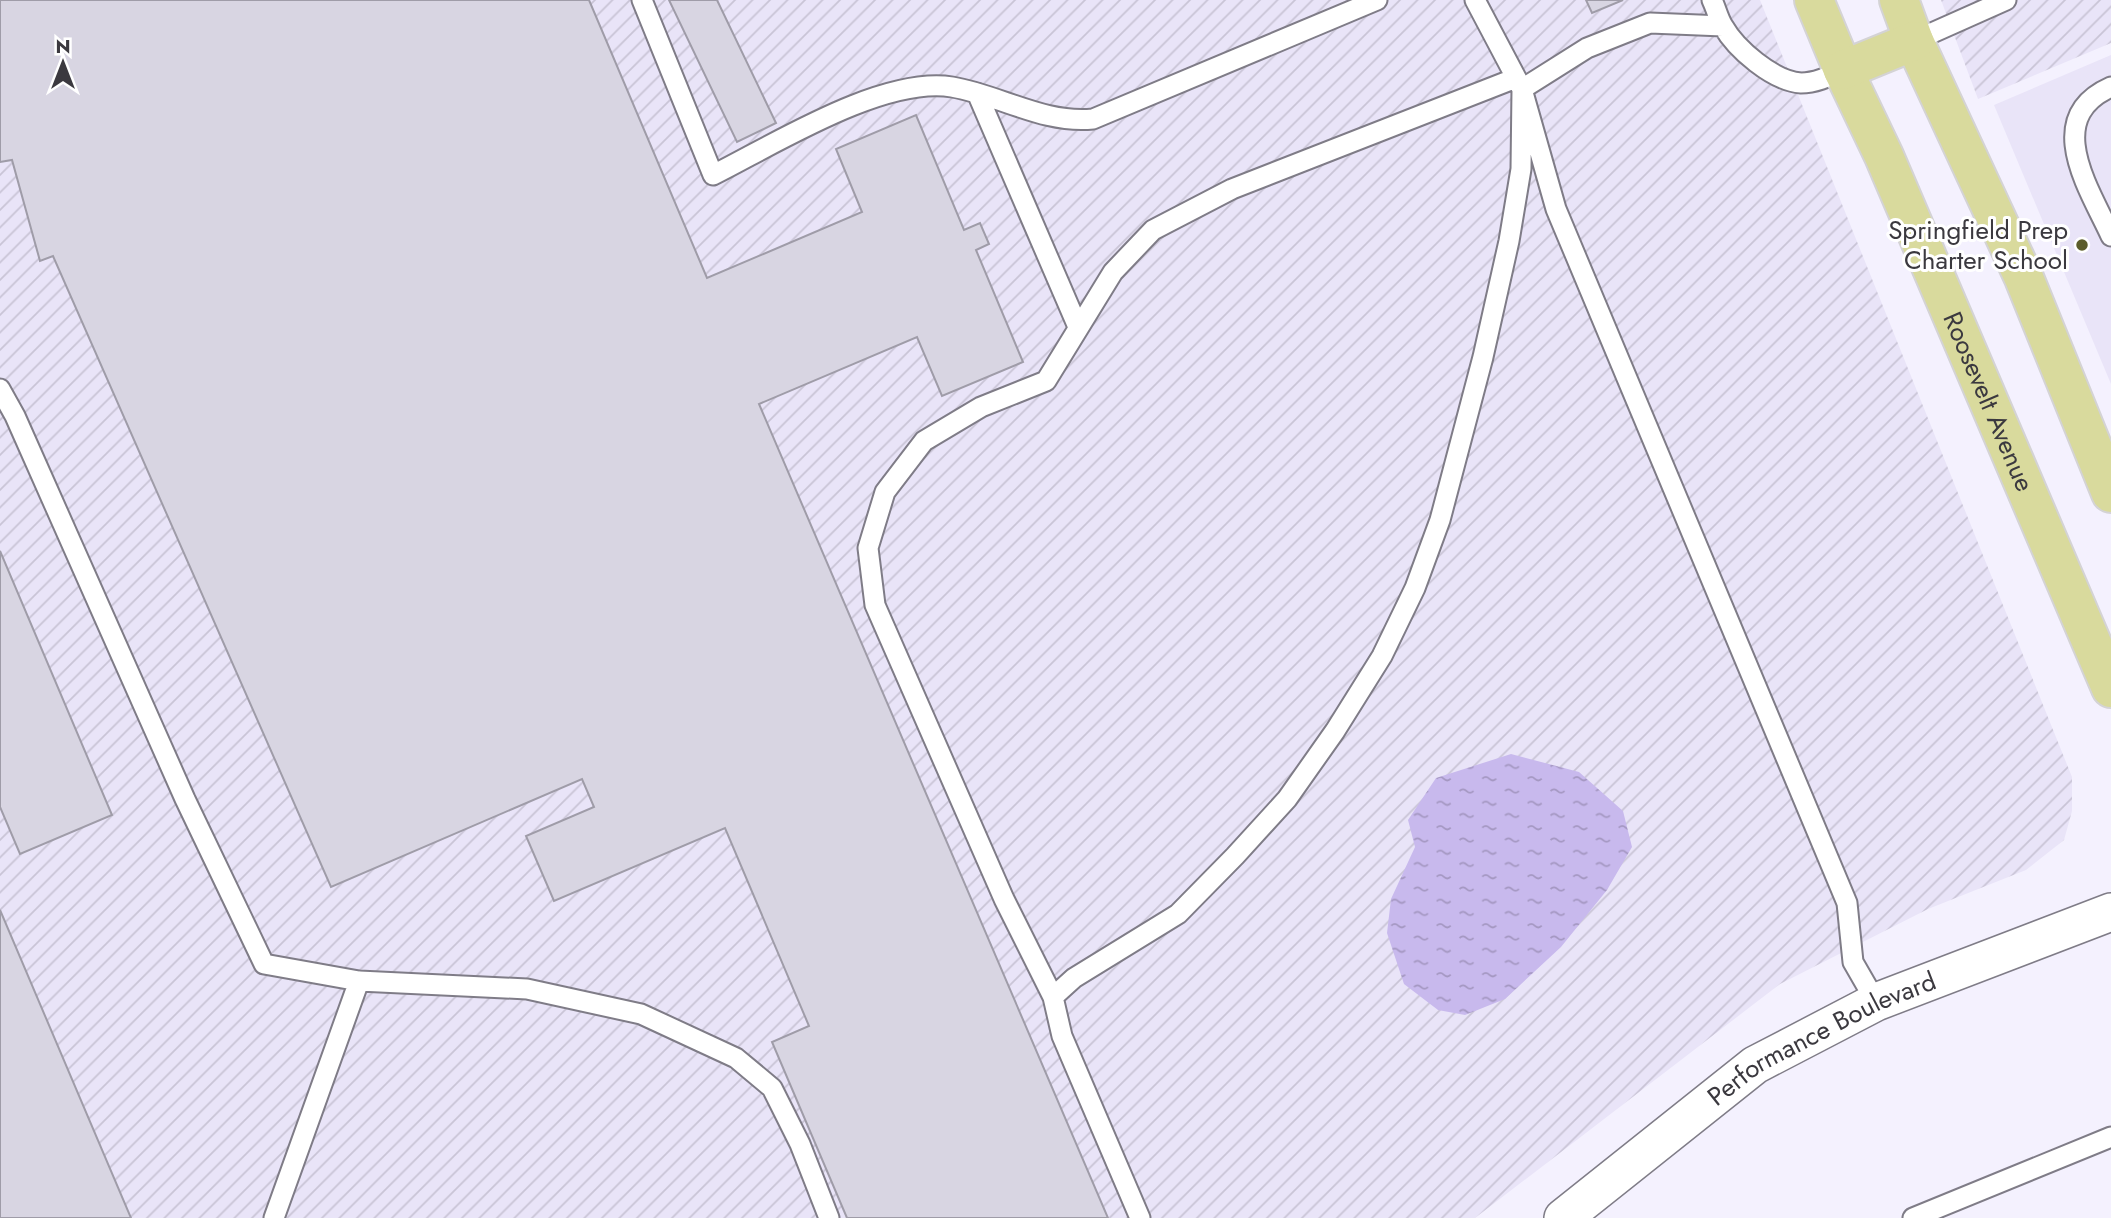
<svg xmlns="http://www.w3.org/2000/svg" width="2111" height="1218" font-family="Jost,sans-serif">
<style>
.built{fill:#e9e4f8}
.industrial{fill:url(#industrial-furrows)}
.water{fill:url(#water-ripples)}
.building{fill:#d8d5e2;stroke:#9f9ca8;stroke-width:2}
.lines{fill:none;stroke-linecap:round;stroke-linejoin:round}
.service-casing{stroke:#7f7c87;stroke-width:23}
.minor-casing{stroke:#7f7c87;stroke-width:40}
.primary-casing{stroke:#d4d3d5;stroke-width:42}
.service{stroke:#fff;stroke-width:19}
.minor{stroke:#fff;stroke-width:37}
.primary{stroke:#d9da9d;stroke-width:38}
.poi-dot{fill:#5c5d2a;stroke:#fff;stroke-width:2.5}
.labels{text-anchor:middle;stroke-width:6;stroke-linejoin:round;paint-order:stroke}
.poi-label{font-size:26px;fill:#3b393f;stroke:#fff;text-anchor:end}
.street-label{font-size:26px;fill:#3b393f;stroke:#fff}
</style>
<defs>
<pattern id="industrial-furrows" width="10" height="10" patternUnits="userSpaceOnUse" patternTransform="scale(1.75)"><rect width="10" height="10" fill="#e9e4f8"/><path d="M-1 1l2-2M0 10L10 0M9 11l2-2" fill="none" stroke="#c9c4d6"/></pattern>
<pattern id="water-ripples" width="26" height="14" patternUnits="userSpaceOnUse" patternTransform="scale(1.75)"><rect width="26" height="14" fill="#c8b9ed"/><path d="M2 4q2-2 4 0t4 0M15 11q2-2 4 0t4 0" fill="none" stroke="#a497c1"/></pattern>
</defs>
<rect width="100%" height="100%" fill="#f4f1fe"/>
<path class="built" d="M2111,55V384L1994,105Z"/>
<path class="industrial" d="M0,0H1760L2072,777V811L2064,840L2026,870L1928,909L1780,984L1475,1218H0Z
M1941,0H2111V43L1978,99Z"/>
<path class="water" d="M1511,754L1579,772L1623,811L1632,847L1607,890L1561,947L1505,999L1465,1015L1438,1010L1404,984L1387,933L1391,899L1415,847L1408,820L1436,778Z"/>
<path class="building" d="M0,0H589L707,278L862,212L836,149L916,115L964,230L980,223L989,244L976,250L1023,362L942,396L917,337L759,404L1108,1218H847L772,1042L809,1026L725,828L554,901L526,836L594,807L582,779L331,887L53,256L40,261L12,160L0,162Z
M669,0H717L776,123L737,142Z
M1586,0H1623L1592,13Z
M0,551L112,815L20,854L0,807Z
M0,910L131,1218H0Z"/>
<g class="lines">
<g class="service-casing">
<path id="service" d="M642,0L713,175C775,144 883,76 952,87C1000,95 1043,124 1093,119L1377,0
M1475,0L1522,89L1556,209L1847,903L1853,962L1876,1002
M1712,0C1716,8 1718,18 1723,26C1736,49 1773,81 1801,83C1816,83 1830,76 1843,70
M1914,41L2006,0
M2111,87C2041,118 2090,190 2111,236
M1522,89L1587,48L1650,23L1723,26
M977,93L1078,327
M0,389L15,416L185,799L264,964L359,981L527,989L641,1014L736,1058L772,1088L800,1144L829,1218
M1053,997L1004,899L875,605L868,548L885,492L924,441L981,407L1046,381L1113,272L1153,230L1232,189L1516,78
M274,1218L359,981
M1140,1218L1062,1036L1053,997L1074,978L1178,914L1235,856L1287,799L1335,731L1382,656L1415,588L1440,520L1483,357L1509,241L1521,169L1522,89
M1913,1218L2111,1137"/>
</g>
<g class="minor-casing">
<g id="minor">
<path id="s1" d="M1563,1218L1755,1065L1876,1002L2111,912"/>
</g>
</g>
<g class="primary-casing">
<g id="primary">
<path id="s2" d="M1814,0L1843,70L1884,156L2111,688"/>
<path d="M1899,0L1914,41L2024,278L2111,493"/>
<path d="M1843,70L1914,41"/>
</g>
</g>
<use href="#service" class="service"/>
<use href="#minor" class="minor"/>
<use href="#primary" class="primary"/>
</g>
<circle class="poi-dot" cx="2082" cy="245" r="7"/>
<g class="labels">
<g class="poi-label">
<text x="2068" y="239">Springfield Prep<tspan x="2068" dy="30">Charter School</tspan></text>
</g>
<g class="street-label">
<text dy="9" stroke="none"><textPath href="#s2" startOffset="438">Roosevelt Avenue</textPath></text>
<text dy="9" stroke="none"><textPath href="#s1" startOffset="317">Performance Boulevard</textPath></text>
</g>
</g>
<g transform="translate(63 63)" stroke="#ffffff" stroke-width="5" paint-order="stroke">
<path d="M0-5L12 26L0 18L-12 26Z" fill="#3b393f"/>
<text y="-10" font-size="19" font-weight="bold" text-anchor="middle" fill="#3b393f">N</text>
</g>
</svg>
